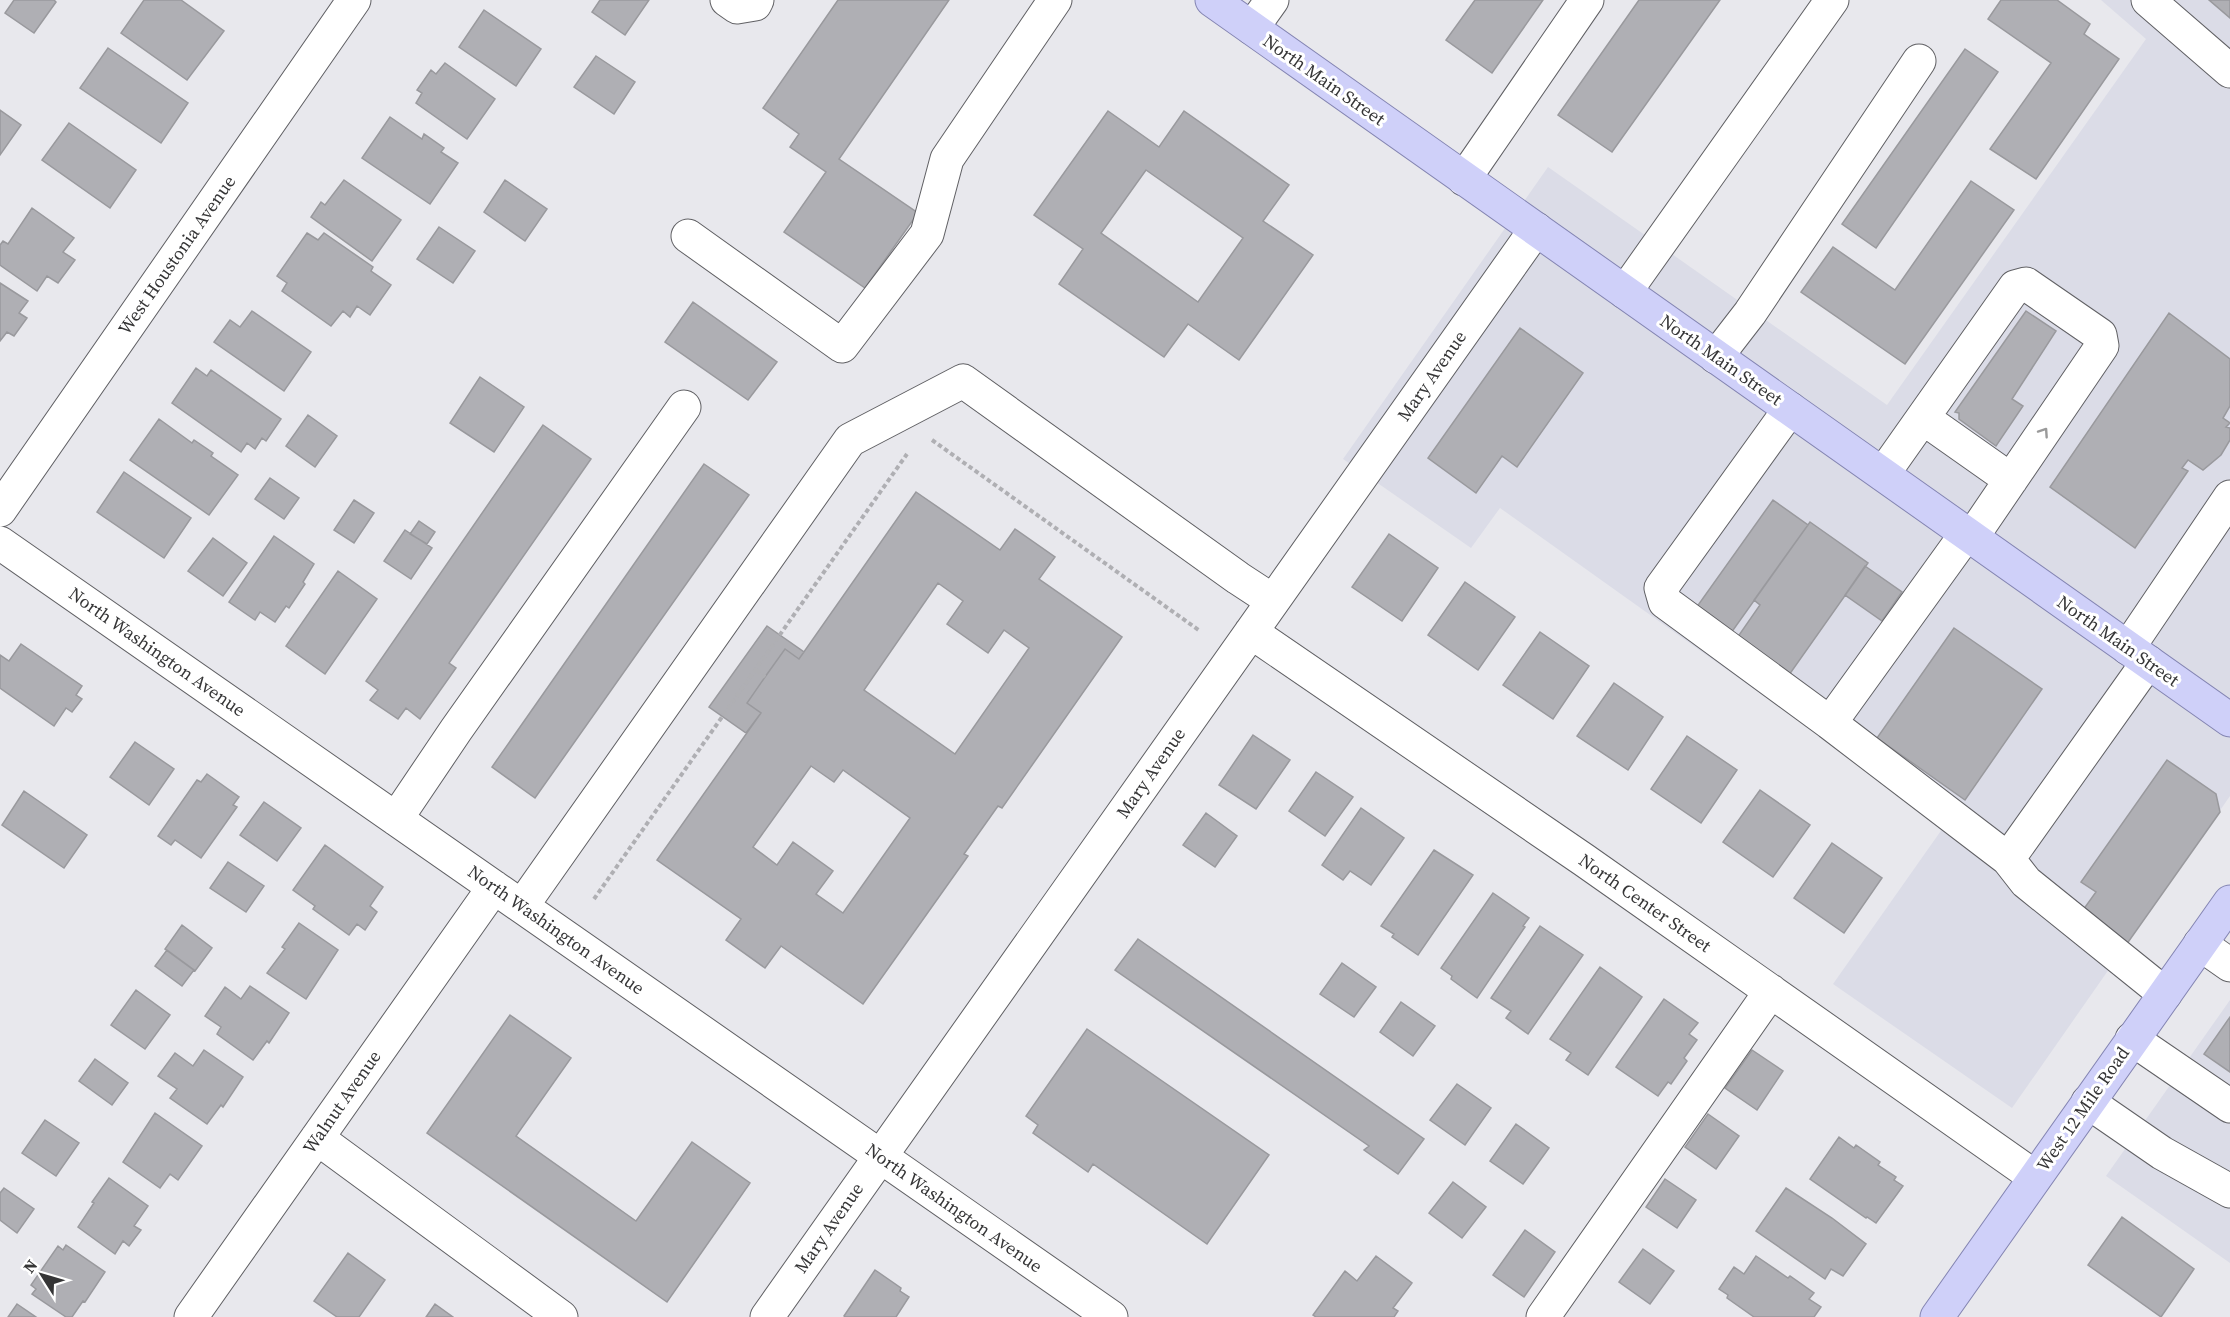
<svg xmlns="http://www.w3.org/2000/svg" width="2230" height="1317" font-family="'Source Serif 4',serif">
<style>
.built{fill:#dbdce7}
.building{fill:#afafb4;stroke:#99999d;stroke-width:1.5;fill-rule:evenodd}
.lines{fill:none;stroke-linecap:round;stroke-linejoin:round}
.minor-casing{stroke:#606064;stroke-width:35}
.major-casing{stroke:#8485b2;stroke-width:35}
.path{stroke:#afafb3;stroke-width:4;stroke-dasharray:4.5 3;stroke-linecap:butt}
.minor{stroke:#fff;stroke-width:33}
.major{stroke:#cfd0f9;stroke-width:33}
.oneway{stroke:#9a9a9a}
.labels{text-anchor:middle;stroke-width:6;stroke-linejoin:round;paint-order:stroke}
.street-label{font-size:18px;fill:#353536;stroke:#fff}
</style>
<rect width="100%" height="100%" fill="#e8e8ed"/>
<path class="built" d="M2101,0H2230V796L2012,1108L1833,984L1945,825L1500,508L1471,548L1343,459L1548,167L1887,405L2146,39Z
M2230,1000V1263L2106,1176Z"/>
<path class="building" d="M14,0H54L56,2L34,33L5,13Z
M144,0H181L224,31L187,80L121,33Z
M600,0H649L625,35L592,12Z
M838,0H949L839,159L918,213L865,288L784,232L826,172L790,147L799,134L763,108Z
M1475,0H1543L1492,73L1446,40Z
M1639,0H1720L1612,152L1558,115Z
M2001,0H2057L2090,24L2084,34L2119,59L2036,179L1990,149L2051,63L1988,19Z
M2209,0H2230V18Z
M484,10L541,49L516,86L459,47Z
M108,48L188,103L161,143L80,88Z
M1965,49L1998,72L1876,248L1842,224Z
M596,56L635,82L614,114L574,87Z
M445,63L495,99L467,139L416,103L422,93L417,90L431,70L436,74Z
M0,110L21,125L0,155Z
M1108,111L1159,147L1184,111L1289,185L1263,221L1313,255L1239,360L1188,324L1164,357L1059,284L1083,249L1034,215ZM1146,170L1243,238L1198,302L1101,233Z
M390,117L422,139L424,134L444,148L441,152L458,163L430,204L362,158Z
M69,123L136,170L110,208L42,160Z
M344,180L401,220L372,261L311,217L321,202L325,205Z
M505,180L547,209L525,241L484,212Z
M1971,181L2014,210L1905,364L1801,292L1833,247L1895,290Z
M32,208L74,238L63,252L75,260L58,283L47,276L37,291L0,265V245L3,241L8,244Z
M439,227L475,251L453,283L417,259Z
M307,233L318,240L324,233L373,267L371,271L391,285L370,315L357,306L350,317L343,311L331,326L282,291L287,283L277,276Z
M0,283L28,301L19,313L27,318L14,336L7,332L0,341Z
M693,302L777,362L748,400L665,342Z
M252,311L311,352L284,391L214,342L230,320L240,327Z
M2026,311L2056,331L2012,399L2023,406L1996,446L1959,419V413L1955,412Z
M2169,313L2230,359V406L2223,418L2230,423L2226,427L2230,428V440L2221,455L2203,470L2188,460L2182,468L2188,471L2135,548L2050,487Z
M1520,328L1583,373L1517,467L1502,456L1476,493L1428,458Z
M196,368L207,376L211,370L281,419L266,441L262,438L255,449L247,443L241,452L172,403Z
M480,377L524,407L494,452L450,423Z
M308,415L337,436L315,467L286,446Z
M159,419L192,443L194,440L213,453L211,456L238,475L209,515L130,460Z
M543,425L591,459L449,663L456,668L420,719L406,708L398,719L370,700L378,690L366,681Z
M704,464L749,495L535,798L492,767Z
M124,472L191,518L164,558L97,512Z
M270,478L299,498L284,519L255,499Z
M916,492L1000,550L1015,529L1055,557L1039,579L1122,637L1002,808L998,806L964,854L968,856L863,1004L781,946L765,968L726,940L741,919L657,860L761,713L747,703L765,677L785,649L799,659ZM938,583L963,601L947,624L988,653L1004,630L1029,648L955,754L864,690ZM811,766L834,782L843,770L910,818L843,913L816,894L833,871L793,842L777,865L753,847Z
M354,500L374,513L354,543L334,530Z
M1773,500L1808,525L1731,633L1696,608Z
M419,521L435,532L427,544L410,534Z
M1810,522L1868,563L1789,675L1737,638L1760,605L1754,600Z
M405,530L432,548L411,579L384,561Z
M1389,534L1438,568L1402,621L1352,587Z
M274,536L314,564L303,582L305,584L289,608L286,606L275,622L260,612L255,620L229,602Z
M213,538L247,563L223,596L188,571Z
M1865,566L1902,592L1882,621L1845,595Z
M338,571L377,599L325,674L286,646Z
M1465,582L1515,617L1478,670L1428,635Z
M767,626L804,652L799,659L785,649L765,677L747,703L761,713L746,733L709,707Z
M1954,628L2042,689L1965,800L1877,738Z
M1540,632L1589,666L1553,719L1503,685Z
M21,644L82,686L76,695L82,699L72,712L66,708L54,726L0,688V655L9,661Z
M1614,683L1663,717L1628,770L1577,736Z
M1253,735L1290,760L1256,809L1219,785Z
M1687,736L1737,770L1701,823L1651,789Z
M135,742L174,769L149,805L110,777Z
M2167,760L2216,794L2220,812L2124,948L2078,917L2096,892L2081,882Z
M1316,772L1353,797L1325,836L1289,811Z
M207,774L239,797L233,805L237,807L201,858L175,840L171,845L158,836L197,780L201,782Z
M1760,790L1810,825L1773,877L1723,842Z
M24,791L87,835L64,868L2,825Z
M264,802L301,828L277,861L240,835Z
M1361,808L1404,838L1371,885L1350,871L1343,880L1322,865Z
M1206,813L1237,836L1215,867L1183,845Z
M1832,843L1882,878L1844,933L1794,898Z
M325,845L383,887L370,906L377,912L365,930L357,924L349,935L313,909L315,906L293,890Z
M1434,850L1473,875L1418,955L1392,937L1394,934L1381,926Z
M228,862L264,886L246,912L210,888Z
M1493,893L1529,918L1523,926L1525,927L1477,998L1451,979L1452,976L1441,968Z
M299,923L338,950L306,999L267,973L285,949L282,947Z
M182,925L212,948L195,971L165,949Z
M1540,926L1583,955L1528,1034L1506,1018L1511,1011L1491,998Z
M1138,939L1424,1139L1398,1174L1364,1150L1369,1146L1115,970Z
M167,950L194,970L182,986L155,966Z
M1342,963L1376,987L1354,1017L1320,994Z
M1600,967L1642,997L1588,1075L1566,1060L1571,1053L1550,1039Z
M250,986L289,1013L269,1043L267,1041L253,1060L217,1034L221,1027L205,1016L225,987L241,999Z
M136,990L170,1015L145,1049L111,1025Z
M1664,999L1698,1023L1689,1034L1697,1040L1684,1058L1687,1061L1671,1084L1668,1082L1658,1096L1616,1067Z
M1401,1002L1435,1026L1413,1056L1380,1032Z
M510,1015L571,1058L516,1136L636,1221L692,1142L750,1183L667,1302L427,1133Z
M2230,1017V1072L2204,1054Z
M1087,1029L1269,1155L1207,1244L1093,1164L1088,1172L1033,1133L1038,1125L1026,1116Z
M204,1050L243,1077L223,1107L221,1105L207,1124L170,1098L177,1089L158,1076L175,1053L193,1066Z
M1752,1050L1783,1071L1757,1110L1725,1088Z
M95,1059L128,1083L112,1105L79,1081Z
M1457,1084L1491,1108L1465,1145L1430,1120Z
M155,1113L202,1146L178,1180L170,1174L160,1188L123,1162Z
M1708,1114L1739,1136L1716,1169L1685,1147Z
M45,1120L79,1143L56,1176L22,1153Z
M1516,1124L1549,1148L1523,1184L1490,1161Z
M1839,1137L1854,1148L1856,1145L1880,1162L1878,1165L1896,1177L1894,1180L1903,1186L1876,1223L1867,1217L1866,1218L1810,1179Z
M109,1178L148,1206L134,1226L141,1230L129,1246L123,1241L115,1254L78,1227L94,1203L92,1202Z
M1665,1179L1696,1200L1677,1228L1646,1207Z
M1453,1182L1486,1207L1462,1238L1429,1213Z
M4,1188L34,1209L17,1233L0,1220V1193Z
M1786,1188L1832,1218L1866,1244L1843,1276L1831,1269L1825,1279L1756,1231Z
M2122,1217L2194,1269L2161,1317L2088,1265Z
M1525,1230L1555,1252L1524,1297L1493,1275Z
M66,1245L105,1272L85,1302L83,1301L72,1317H66L32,1294L36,1289L31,1285L58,1246L63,1250Z
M1643,1249L1674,1271L1650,1304L1619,1282Z
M348,1253L385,1280L359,1317H337L314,1301Z
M1376,1256L1412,1283L1393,1308L1398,1311L1394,1317H1316L1313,1315L1345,1271L1357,1281Z
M1756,1256L1788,1278L1790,1276L1814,1293L1809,1299L1821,1307L1814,1317H1754L1727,1298L1728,1295L1719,1289L1734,1267L1744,1274Z
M875,1270L901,1288L900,1291L909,1297L896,1317H845L844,1316Z
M17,1304L36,1317H8Z
M435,1304L453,1317H426Z"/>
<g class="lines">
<g class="minor-casing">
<path id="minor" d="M727,0L737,7L755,4L757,0
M2148,0L2230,71
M1252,28L1272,0
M1464,179L1587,0
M688,236L842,346L927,234L947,159L1055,0
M1625,292L1832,0
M1716,357L1750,313L1919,61
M1790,409L1661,588L1665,602L1830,723
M1923,418L2011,480
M1883,474L2015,287L2026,284L2100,335L2102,346L1972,537
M0,510L354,0
M1967,533L1830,723L2008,859
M0,543L1111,1317
M1251,632L1584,860L2035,1177
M2128,648L2230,497
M2148,662L2008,859L2026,882L2165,994
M396,819L456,730L684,407
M522,906L850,440L963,381L1238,578L1273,601
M2200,944L2230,965
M2132,1039L2230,1106
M2088,1102L2162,1153L2230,1191
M317,1138L561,1317
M191,1317L494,887
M767,1317L1536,229
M1543,1317L1771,991"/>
</g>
<g class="major-casing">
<path id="major" d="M1212,0L2230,720
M1937,1317L2230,902"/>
</g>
<path class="path" d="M932,440L1200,631
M756,670L765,677
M594,899L907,454"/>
<use href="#minor" class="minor"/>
<use href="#major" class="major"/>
</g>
<defs><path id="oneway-chevron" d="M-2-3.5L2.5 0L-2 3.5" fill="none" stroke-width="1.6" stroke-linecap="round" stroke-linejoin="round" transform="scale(1.5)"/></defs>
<use class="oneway" href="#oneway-chevron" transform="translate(2044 432) rotate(-56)"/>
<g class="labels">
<g class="street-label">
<text transform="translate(1324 80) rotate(35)" y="6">North Main Street</text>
<text transform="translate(177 255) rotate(-55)" y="6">West Houstonia Avenue</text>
<text transform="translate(1721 360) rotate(35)" y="6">North Main Street</text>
<text transform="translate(1432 376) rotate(-55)" y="6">Mary Avenue</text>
<text transform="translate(2118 641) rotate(35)" y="6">North Main Street</text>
<text transform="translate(157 652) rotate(35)" y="6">North Washington Avenue</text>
<text transform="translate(1151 773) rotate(-55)" y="6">Mary Avenue</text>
<text transform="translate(1645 903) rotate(35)" y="6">North Center Street</text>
<text transform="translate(556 930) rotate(35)" y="6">North Washington Avenue</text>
<text transform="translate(342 1102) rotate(-55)" y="6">Walnut Avenue</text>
<text transform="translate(2083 1109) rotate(-55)" y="6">West 12 Mile Road</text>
<text transform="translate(954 1208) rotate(35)" y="6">North Washington Avenue</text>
<text transform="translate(829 1228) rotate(-55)" y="6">Mary Avenue</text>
</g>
</g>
<g transform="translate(42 1275) rotate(307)" stroke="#ffffff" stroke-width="4.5" paint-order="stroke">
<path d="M0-4.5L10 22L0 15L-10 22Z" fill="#353536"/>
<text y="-9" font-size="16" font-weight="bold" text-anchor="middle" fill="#353536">N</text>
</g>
</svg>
